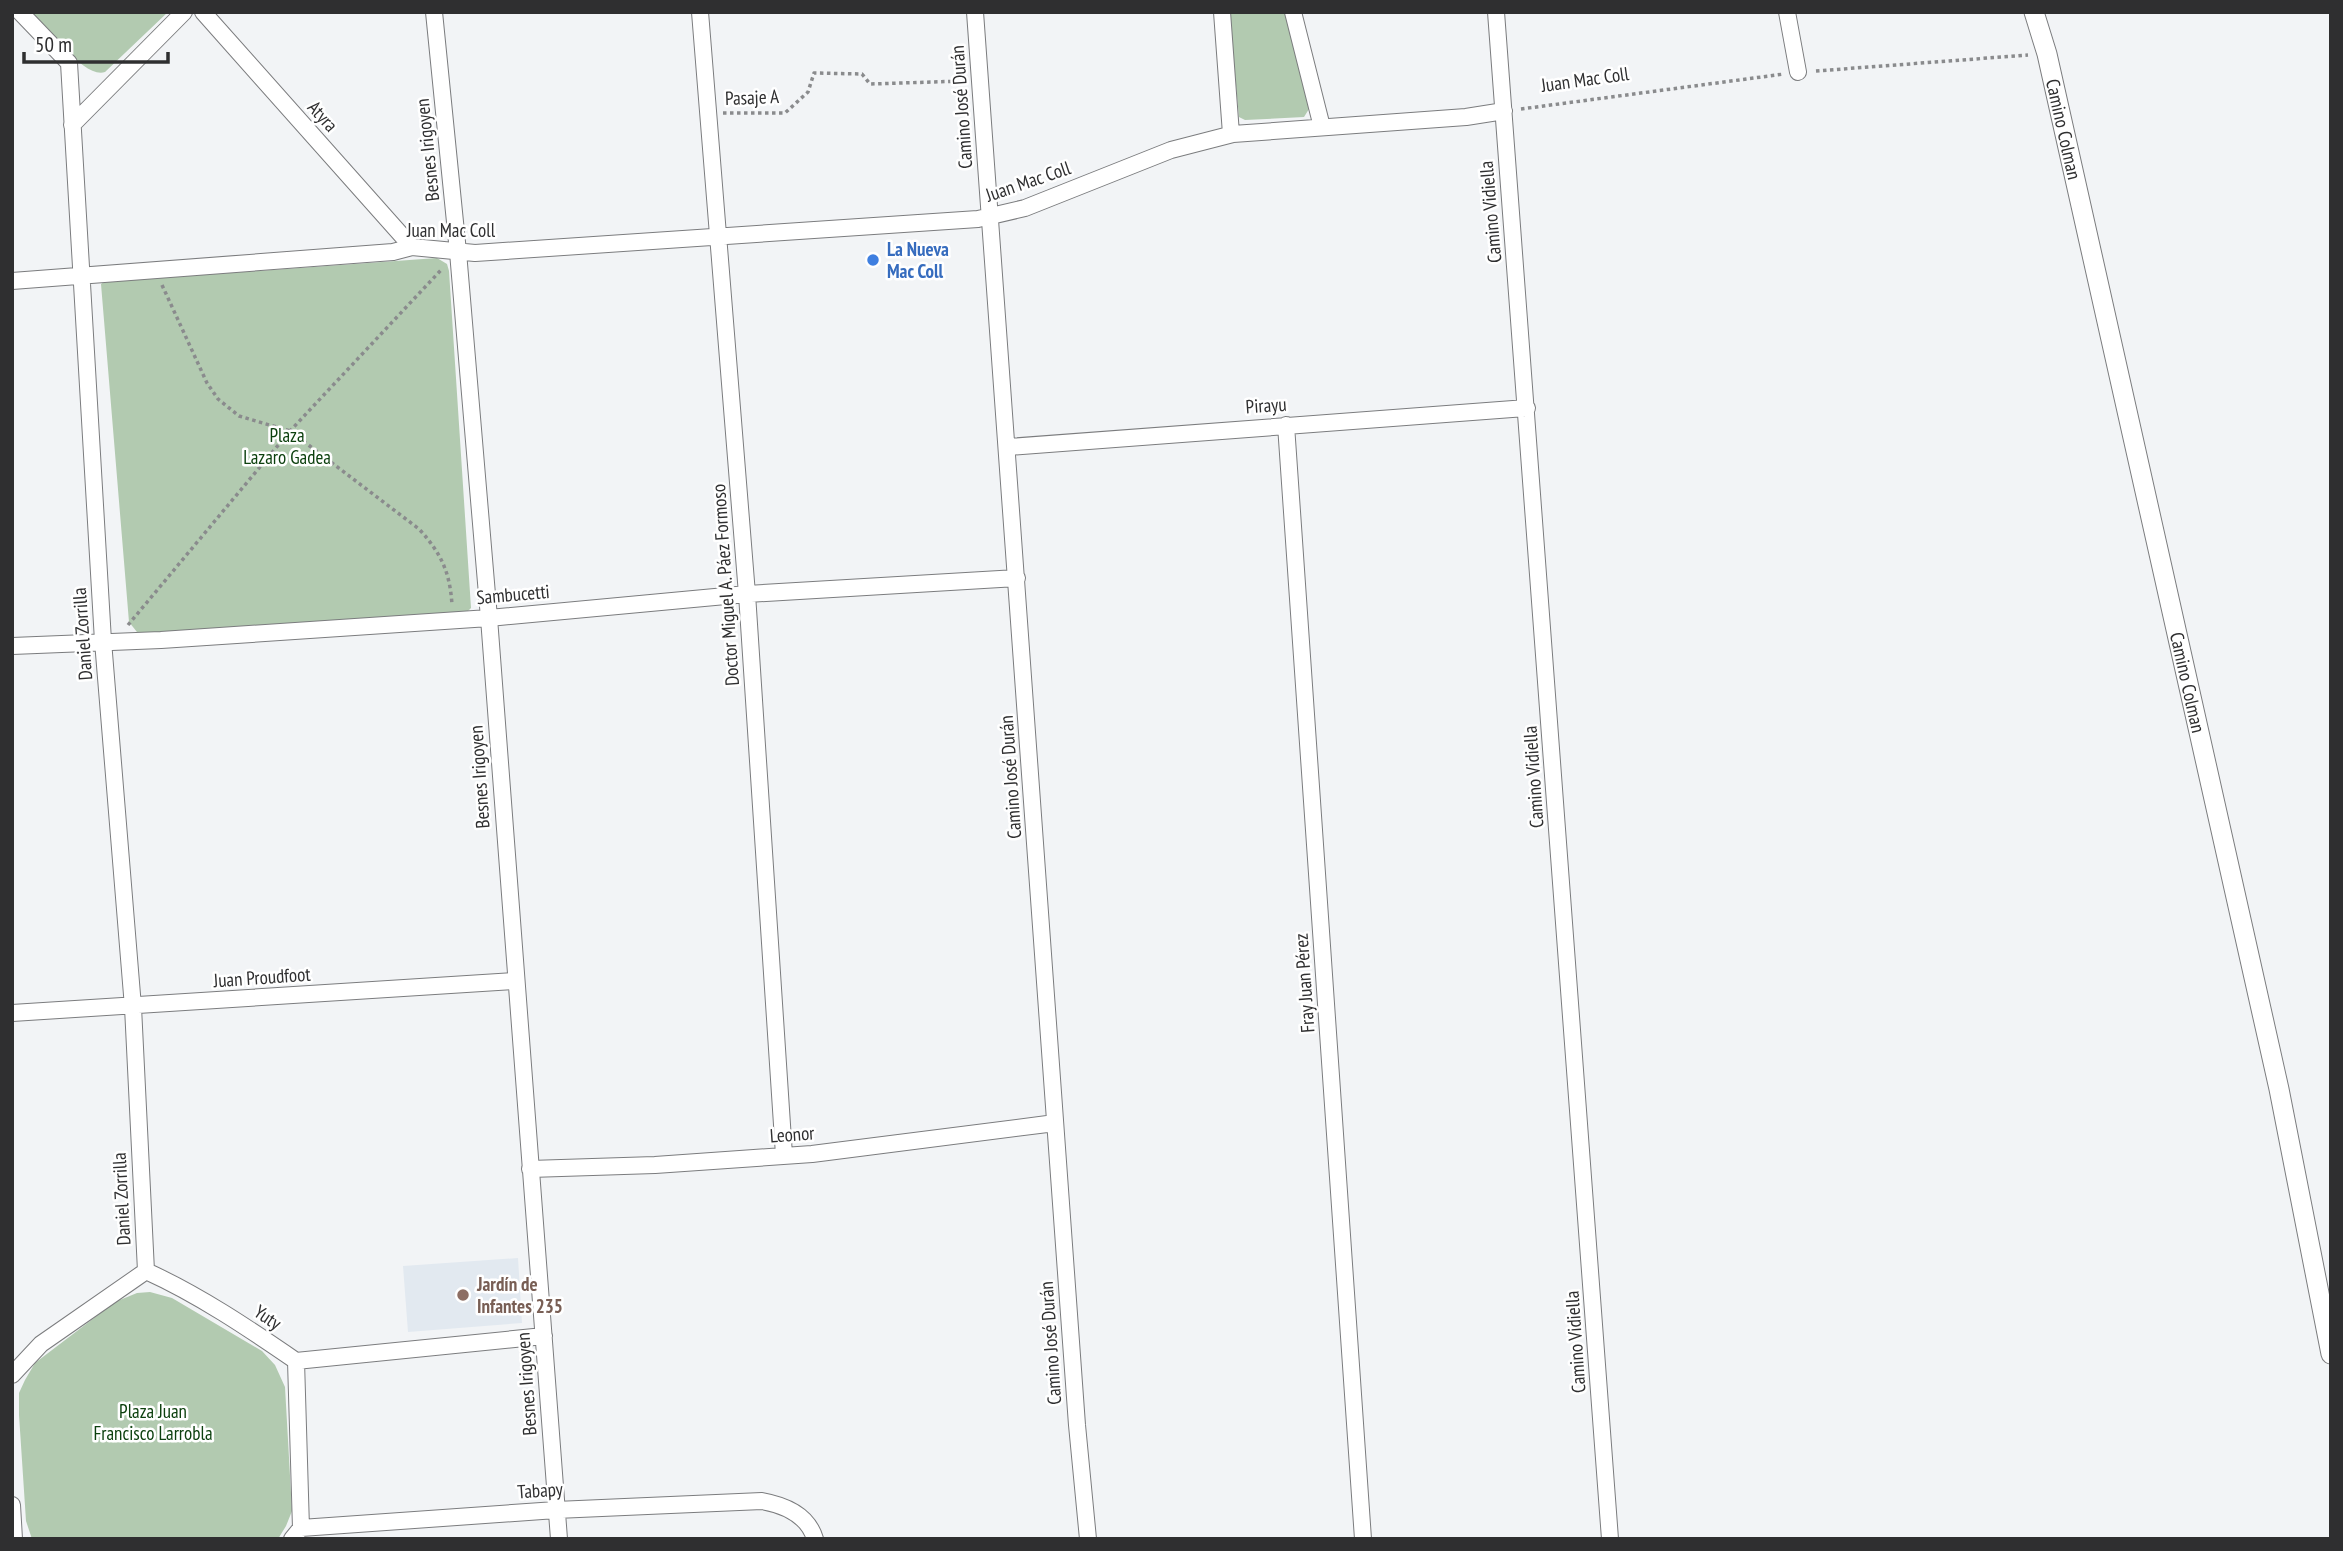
<svg xmlns="http://www.w3.org/2000/svg" width="2343" height="1551" font-family="'PT Sans Narrow',sans-serif">
<style>
.built{fill:#e2e9f0}
.green{fill:#b2cab0}
.lines{fill:none;stroke-linecap:round;stroke-linejoin:round}
.minor-casing{stroke:#7b7c7e;stroke-width:18}
.tertiary-casing{stroke:#7b7c7e;stroke-width:21}
.path{stroke:#8a8b8d;stroke-width:3.5;stroke-dasharray:3.5 3.5;stroke-linecap:butt}
.minor{stroke:#fff;stroke-width:16}
.tertiary{stroke:#fff;stroke-width:19}
.shop-dot{fill:#3f7fe0;stroke:#fff;stroke-width:2.5}
.education-dot{fill:#8d6e63;stroke:#fff;stroke-width:2.5}
.labels{text-anchor:middle;stroke-width:5;stroke-linejoin:round;paint-order:stroke}
.street-label{font-size:19px;fill:#2f2f30;stroke:#fff}
.shop-label{font-size:19px;font-weight:bold;fill:#366cbe;stroke:#fff;text-anchor:start}
.park-label{font-size:19px;fill:#0c400e;stroke:#fff}
.education-label{font-size:19px;font-weight:bold;fill:#785e54;stroke:#fff;text-anchor:start}
</style>
<rect width="100%" height="100%" fill="#f2f4f6"/>
<path class="built" d="M518,1258L522,1323L408,1332L403,1266Z"/>
<path class="green" d="M31,12H168L105,72C86,80 45,27 31,12Z
M1229,12H1287L1309,109L1304,117L1245,120L1239,117Z
M437,258L447,264L449,271L471,608L467,612L144,635L137,632L129,622L101,284L104,282Z
M150,1292L172,1298L262,1351L275,1365L285,1387L292,1511L286,1526L278,1539H32L26,1521L19,1415V1393L25,1380L35,1363L115,1302L137,1293Z"/>
<g class="lines">
<g class="minor-casing">
<path id="minor" d="M20,12L69,63L103,641L133,1007L146,1271
M203,12L412,247
M434,12L458,252L489,618L559,1539
M700,12L747,594L784,1155
M975,12L1077,1425L1088,1539
M1222,12L1231,134
M1293,12L1322,127
M1496,12L1610,1539
M1787,12L1798,72
M72,125L184,12
M12,281L393,252L412,247L475,253L978,219L1025,208L1171,150L1233,134L1466,117L1504,111
M1286,425L1363,1539
M1008,447L1527,408
M12,646L161,640L489,618L747,594L1017,578
M12,1013L515,981
M530,1169L655,1165L812,1154L1055,1123
M296,1361L301,1528
M12,1375L41,1344L146,1271C199,1295 248,1328 296,1361L544,1336
M12,1505L14,1539
M292,1539L301,1528L556,1510L762,1501C784,1505 808,1515 815,1539"/>
</g>
<g class="tertiary-casing">
<g id="tertiary">
<path id="s1" d="M2034,12L2047,54L2279,1089L2331,1354"/>
</g>
</g>
<path class="path" d="M1816,71L2028,55
M1521,109L1784,74
M723,113H785L808,92L814,73L862,74L870,84L964,81
M162,285L207,383L218,399L239,416L290,431L419,529C441,553 450,572 452,605
M128,625L290,431L442,269"/>
<use href="#minor" class="minor"/>
<use href="#tertiary" class="tertiary"/>
</g>
<circle class="shop-dot" cx="873" cy="260" r="7"/>
<circle class="education-dot" cx="463" cy="1295" r="7"/>
<g class="labels">
<g class="street-label">
<text transform="translate(1585 79) rotate(-8)" y="7">Juan Mac Coll</text>
<text transform="translate(752 97) rotate(-2)" y="7">Pasaje A</text>
<text transform="translate(961 107) rotate(-94)" y="7">Camino José Durán</text>
<text transform="translate(323 116) rotate(48)" y="7">Atyra</text>
<text dy="7" stroke="none"><textPath href="#s1" startOffset="121">Camino Colman</textPath></text>
<text transform="translate(427 150) rotate(-96)" y="7">Besnes Irigoyen</text>
<text transform="translate(1028 181) rotate(-19)" y="7">Juan Mac Coll</text>
<text transform="translate(1490 212) rotate(-95)" y="7">Camino Vidiella</text>
<text x="451" y="237">Juan Mac Coll</text>
<text transform="translate(1266 405) rotate(-4)" y="7">Pirayu</text>
<text transform="translate(725 585) rotate(-94)" y="7">Doctor Miguel A. Páez Formoso</text>
<text transform="translate(513 594) rotate(-5)" y="7">Sambucetti</text>
<text transform="translate(82 634) rotate(-94)" y="7">Daniel Zorrilla</text>
<text dy="7" stroke="none"><textPath href="#s1" startOffset="688">Camino Colman</textPath></text>
<text transform="translate(479 777) rotate(-94)" y="7">Besnes Irigoyen</text>
<text transform="translate(1010 777) rotate(-94)" y="7">Camino José Durán</text>
<text transform="translate(1533 777) rotate(-94)" y="7">Camino Vidiella</text>
<text transform="translate(262 977) rotate(-4)" y="7">Juan Proudfoot</text>
<text transform="translate(1304 983) rotate(-94)" y="7">Fray Juan Pérez</text>
<text transform="translate(792 1134) rotate(-4)" y="7">Leonor</text>
<text transform="translate(121 1199) rotate(-93)" y="7">Daniel Zorrilla</text>
<text transform="translate(268 1317) rotate(34)" y="7">Yuty</text>
<text transform="translate(1575 1342) rotate(-94)" y="7">Camino Vidiella</text>
<text transform="translate(1050 1343) rotate(-94)" y="7">Camino José Durán</text>
<text transform="translate(526 1384) rotate(-94)" y="7">Besnes Irigoyen</text>
<text transform="translate(540 1490) rotate(-4)" y="7">Tabapy</text>
</g>
<g class="shop-label">
<text x="887" y="256">La Nueva<tspan x="887" dy="22">Mac Coll</tspan></text>
</g>
<g class="park-label">
<text x="287" y="442">Plaza<tspan x="287" dy="22">Lazaro Gadea</tspan></text>
<text x="153" y="1418">Plaza Juan<tspan x="153" dy="22">Francisco Larrobla</tspan></text>
</g>
<g class="education-label">
<text x="477" y="1291">Jardín de<tspan x="477" dy="22">Infantes 235</tspan></text>
</g>
</g>
<rect width="2343" height="1551" fill="none" stroke="#2f2f30" stroke-width="28"/>
<path d="M24 52v10h144v-10" fill="none" stroke="#2f2f30" stroke-width="3.5"/>
<text x="35" y="52" font-size="21" fill="#2f2f30" stroke="#ffffff" stroke-width="5" paint-order="stroke">50 m</text>
</svg>
